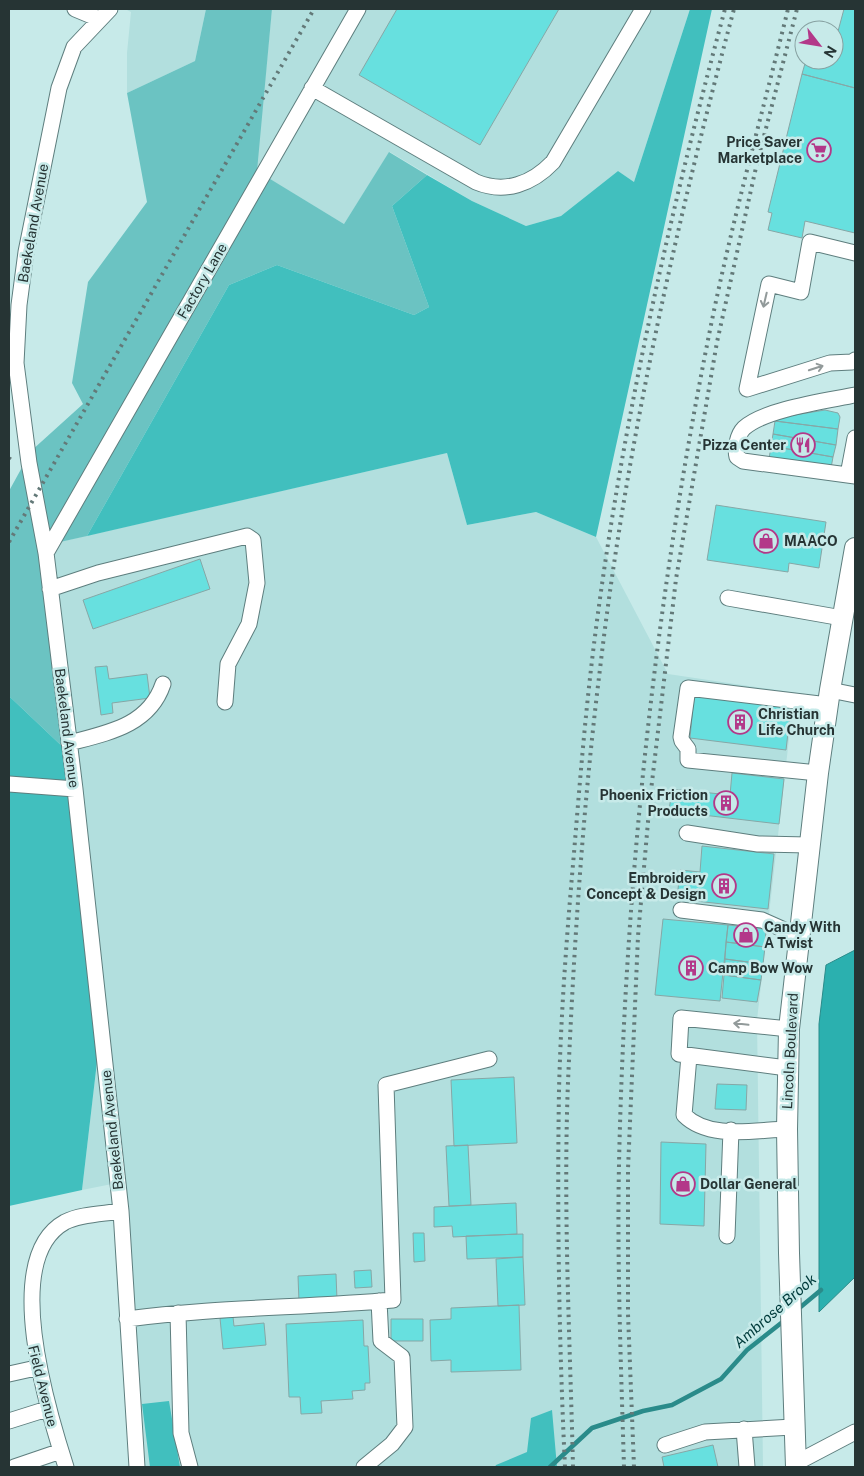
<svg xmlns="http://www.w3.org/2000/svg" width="864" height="1476" font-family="'Public Sans',sans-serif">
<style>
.built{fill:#b2dfde}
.green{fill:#6bc3c2}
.forest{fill:#41bfbe}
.water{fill:#2bb0af;stroke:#2a8b8a}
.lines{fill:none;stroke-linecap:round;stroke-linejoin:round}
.stream{stroke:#2a8b8a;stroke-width:4.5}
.building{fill:#67e0df;stroke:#86a7a6}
.minor-casing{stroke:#5e7e7e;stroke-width:17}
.major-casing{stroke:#5e7e7e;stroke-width:22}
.minor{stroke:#fff;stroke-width:15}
.major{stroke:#fff;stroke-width:20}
.rail{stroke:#637978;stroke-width:4;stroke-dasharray:2.5 5;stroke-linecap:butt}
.oneway{stroke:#929a9a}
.labels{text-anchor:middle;stroke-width:5;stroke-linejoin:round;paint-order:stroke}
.poi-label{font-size:14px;font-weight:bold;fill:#263434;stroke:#c7eae9;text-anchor:start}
.street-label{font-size:14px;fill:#263434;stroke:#c7eae9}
.water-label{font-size:15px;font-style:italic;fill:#003b3b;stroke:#c7eae9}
</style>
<rect width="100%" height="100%" fill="#c7eae9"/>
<path class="built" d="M125,9H206L195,61L127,93V53L131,12Z
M272,9H690L634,182L618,171L561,216L526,226L472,201L390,152L344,224L256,171Z
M447,453L467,525L536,512L596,537L668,674L797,693L790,730L757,1020L763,1467H134L112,1184L82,1190L104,1002L42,546Z"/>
<path class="green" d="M206,9H272L257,171L344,224L389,152L427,175L392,206L429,307L414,315L277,265L229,285L87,536L42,546L66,750L9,696V491L31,451L83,404L72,383L88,282L147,202L127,93L195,61Z"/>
<path class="forest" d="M690,9H712L596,537L536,512L467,525L447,453L87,536L229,285L277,265L414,315L429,307L392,206L427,175L472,201L526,226L561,216L618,171L634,182Z
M9,696L66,750L104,1002L82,1190L9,1206Z
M169,1401L180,1467H150L142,1404Z
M552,1410L557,1467H495L496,1465L527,1452L531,1418Z"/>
<path class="water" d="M855,950V1277L819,1312V1024L826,965Z"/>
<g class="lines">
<path class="stream" d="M797,1310L821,1290
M550,1467L592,1428L643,1411L672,1405L721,1379L747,1350L785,1320"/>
</g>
<path class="building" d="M397,9H559L480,145L359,75Z
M844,9H855V88L802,74L806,60H834V34L837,35Z
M802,74L855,88V233L805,221L802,238L768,230L772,213L768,212Z
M825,410L838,413L840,417L838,429L775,421L776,418Z
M775,421L838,429L836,445L773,434Z
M773,434L836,445L833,457L771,446Z
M771,446L833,457L831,468L769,459Z
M716,505L826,522L819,568L789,563L788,572L707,560Z
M200,559L210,589L93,629L83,600Z
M107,666L109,679L147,674L150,698L112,703L113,713L101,715L95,667Z
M694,695L791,707L786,750L690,738Z
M732,773L784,779L779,824L669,811L672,789L730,795Z
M702,846L774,854L768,909L677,899L680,870L700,872Z
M663,919L728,925L720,1001L655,995Z
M728,925L766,929L765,947L726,942Z
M726,942L765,947L763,964L725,959Z
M725,959L763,964L761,980L724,975Z
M724,975L761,980L757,1002L722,998Z
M514,1077L517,1143L454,1146L451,1080Z
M717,1084L747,1085L746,1110L715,1109Z
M661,1142L706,1144L704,1226L660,1224Z
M468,1145L471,1205L449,1206L446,1146Z
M516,1203L517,1234L453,1237L452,1226L434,1227V1207Z
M413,1233H424L425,1261L414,1262Z
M523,1234V1257L467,1259L466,1236Z
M523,1257L525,1305L498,1306L496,1259Z
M371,1270L372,1287L355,1288L354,1271Z
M336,1274L337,1300L299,1302L298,1276Z
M519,1305L521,1370L451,1372V1360L431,1361L430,1320L451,1319V1308Z
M233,1317L234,1326L264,1323L266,1345L223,1349L220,1318Z
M391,1319H423V1341H391Z
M363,1320L364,1346H368L370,1383H365V1390L352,1391L353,1399L321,1401L322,1413L301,1414L300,1397H289L286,1324Z
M713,1445L718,1467H664L662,1457Z"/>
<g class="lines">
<g class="minor-casing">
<path id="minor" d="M75,9L99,19
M110,9L74,47L59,88L26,252L19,305L16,363L29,463L46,553L75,789L121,1211L137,1467
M312,88L476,182C505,194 532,184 553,162L643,9
M855,253L810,242L801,292L769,284L747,389L830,363L852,362L855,360
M855,395C826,401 765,409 744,428C737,435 735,449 737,457L743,461L855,476
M848,475L855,438
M46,553L358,9
M50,589L98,573L247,536L253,540L257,583L249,624L228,664L225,702
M728,598L842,618
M830,690L855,695
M69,743C107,733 149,726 163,684
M818,773L688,760V749L682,741L681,737L688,688L828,705
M9,784L75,789
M687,833L758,844L808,845
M681,910L762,920L798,936
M689,1056L684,1115C709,1140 754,1130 787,1129
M787,1068L679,1054L681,1018L789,1029
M727,1236L731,1130
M178,1313L181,1433L190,1467
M127,1319C215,1307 305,1308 393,1300L386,1085L489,1059
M9,1374L36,1368
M9,1421L47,1409
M744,1429L747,1467
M665,1445L705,1432L793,1427
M796,1463L855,1432
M14,1467L61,1451
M66,1467C48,1411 0,1258 65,1222C81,1214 103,1214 121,1211
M364,1467L392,1444L405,1427L402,1357L381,1341L379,1301"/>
</g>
<g class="major-casing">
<path id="major" d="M796,1467L789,1253L787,1129L789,1029L818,773L830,690L855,548"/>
</g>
<use href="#minor" class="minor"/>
<use href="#major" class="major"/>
<path class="rail" d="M9,459L11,454
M9,542L314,9
M565,1467C559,1342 557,1215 559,1090C561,1011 567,932 574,853C579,792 584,730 591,669C617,446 667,224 725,9
M573,1467C570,1339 563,1210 568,1082C574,944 583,806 600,669C626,446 676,225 734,9
M624,1467C621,1366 617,1265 619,1164C625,888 654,611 708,340C730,228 761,119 788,9
M634,1467L628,1314V1169L638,936L650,799L676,579L717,342L757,163L797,9"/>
</g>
<defs><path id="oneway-shaft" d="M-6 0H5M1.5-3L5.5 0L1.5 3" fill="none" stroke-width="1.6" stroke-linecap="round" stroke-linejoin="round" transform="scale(1.25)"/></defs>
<g class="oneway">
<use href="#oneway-shaft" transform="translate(765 300) rotate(103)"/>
<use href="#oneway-shaft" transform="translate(816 368) rotate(-18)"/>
<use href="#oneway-shaft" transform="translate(741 1024) rotate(-174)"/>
</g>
<defs>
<g id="supermarket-ring" transform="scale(1.25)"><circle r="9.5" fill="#c7eae9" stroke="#b33889" stroke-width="1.5"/><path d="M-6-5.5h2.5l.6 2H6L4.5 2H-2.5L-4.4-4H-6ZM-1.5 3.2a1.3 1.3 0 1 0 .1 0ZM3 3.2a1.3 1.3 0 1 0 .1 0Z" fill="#b33889"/></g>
<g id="restaurant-ring" transform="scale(1.25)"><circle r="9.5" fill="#c7eae9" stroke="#b33889" stroke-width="1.5"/><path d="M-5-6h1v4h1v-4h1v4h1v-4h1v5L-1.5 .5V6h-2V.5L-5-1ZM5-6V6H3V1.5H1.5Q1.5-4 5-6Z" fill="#b33889"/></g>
<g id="shop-ring" transform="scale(1.25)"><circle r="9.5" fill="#c7eae9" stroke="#b33889" stroke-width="1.5"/><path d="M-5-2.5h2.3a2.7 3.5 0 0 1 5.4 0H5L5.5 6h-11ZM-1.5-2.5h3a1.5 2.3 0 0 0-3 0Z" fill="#b33889"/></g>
<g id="building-ring" transform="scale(1.25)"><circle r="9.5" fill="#c7eae9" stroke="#b33889" stroke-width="1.5"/><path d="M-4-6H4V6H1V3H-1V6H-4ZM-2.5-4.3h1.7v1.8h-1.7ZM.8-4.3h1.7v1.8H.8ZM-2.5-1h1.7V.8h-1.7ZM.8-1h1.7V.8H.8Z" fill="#b33889"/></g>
</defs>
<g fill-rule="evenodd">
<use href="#supermarket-ring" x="819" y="150"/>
<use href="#restaurant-ring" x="803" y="445"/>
<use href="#shop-ring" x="766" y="541"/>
<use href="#building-ring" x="740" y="722"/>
<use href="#building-ring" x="726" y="803"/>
<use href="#building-ring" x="724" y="886"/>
<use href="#shop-ring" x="746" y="935"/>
<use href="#building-ring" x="691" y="968"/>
<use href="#shop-ring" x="683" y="1184"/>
</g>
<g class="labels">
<g class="poi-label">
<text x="802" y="147" text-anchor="end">Price Saver<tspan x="802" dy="16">Marketplace</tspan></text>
<text x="786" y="450" text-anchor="end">Pizza Center</text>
<text x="784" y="546">MAACO</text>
<text x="758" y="719">Christian<tspan x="758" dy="16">Life Church</tspan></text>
<text x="708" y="800" text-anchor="end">Phoenix Friction<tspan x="708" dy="16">Products</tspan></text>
<text x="706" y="883" text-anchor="end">Embroidery<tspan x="706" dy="16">Concept &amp; Design</tspan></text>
<text x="764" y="932">Candy With<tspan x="764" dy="16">A Twist</tspan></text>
<text x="708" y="973">Camp Bow Wow</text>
<text x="700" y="1189">Dollar General</text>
</g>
<g class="street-label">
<text transform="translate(33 223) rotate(-80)" y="5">Baekeland Avenue</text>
<text transform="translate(202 281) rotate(-60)" y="5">Factory Lane</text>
<text transform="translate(67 728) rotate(83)" y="5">Baekeland Avenue</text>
<text transform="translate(790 1051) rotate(-87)" y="5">Lincoln Boulevard</text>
<text transform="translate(112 1130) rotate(-96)" y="5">Baekeland Avenue</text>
<text transform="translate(43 1386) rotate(76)" y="5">Field Avenue</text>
</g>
<g class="water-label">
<text transform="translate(775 1311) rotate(-41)" y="5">Ambrose Brook</text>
</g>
</g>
<rect width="864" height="1476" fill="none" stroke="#263434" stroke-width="20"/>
<g transform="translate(819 45) rotate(121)"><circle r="24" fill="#c7eae9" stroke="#87a1a1"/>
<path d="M0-4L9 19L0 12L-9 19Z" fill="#b33889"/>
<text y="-8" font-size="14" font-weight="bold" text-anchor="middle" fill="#263434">N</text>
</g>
</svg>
